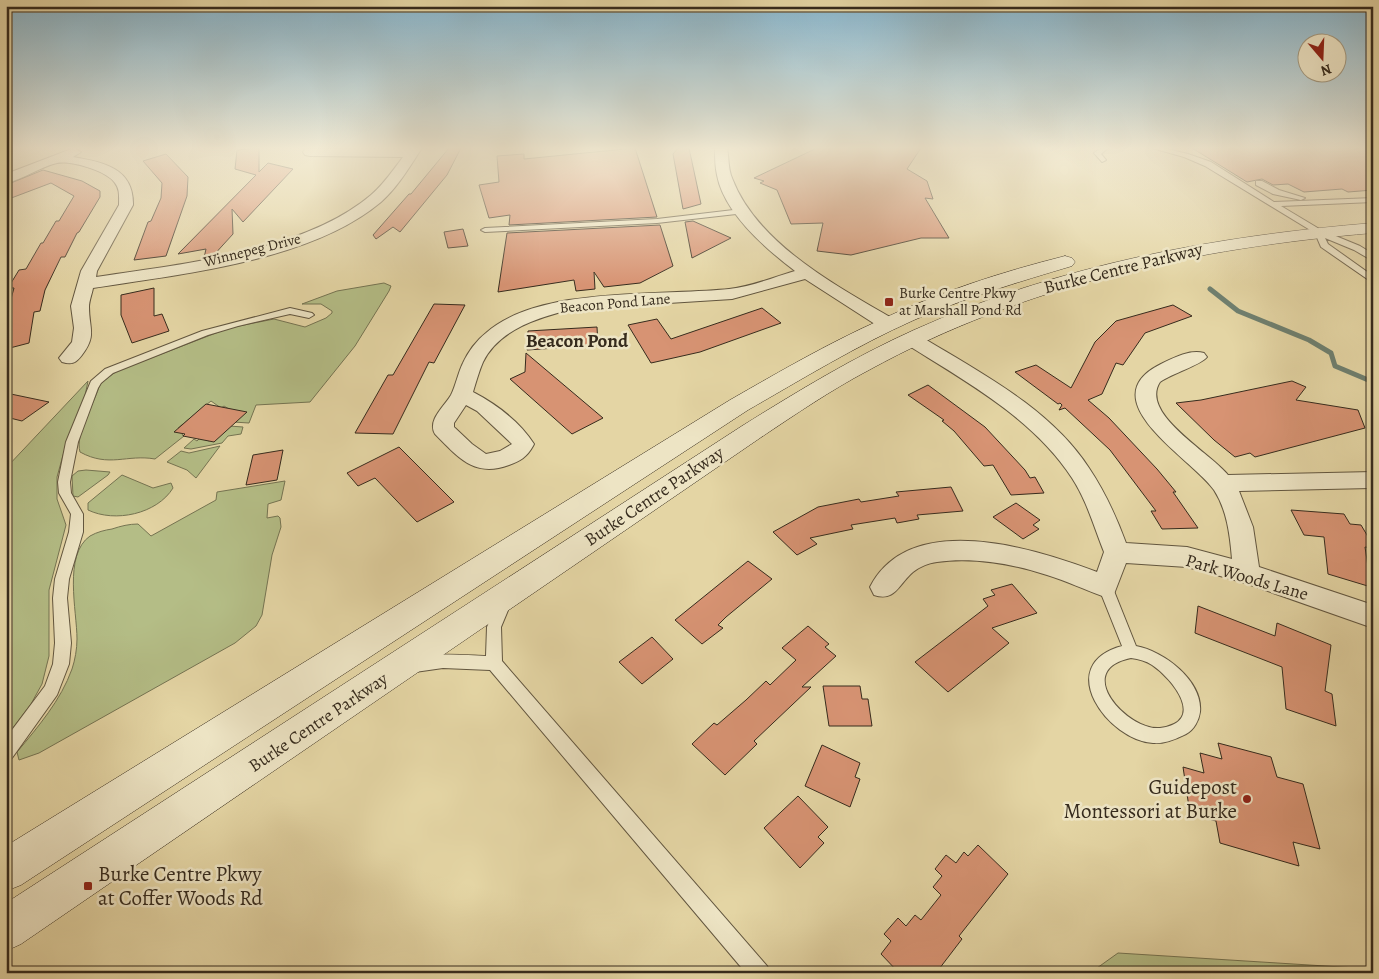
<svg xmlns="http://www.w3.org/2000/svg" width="1379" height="979" font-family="Alegreya,serif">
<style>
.green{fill:#b4bd86;stroke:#757452}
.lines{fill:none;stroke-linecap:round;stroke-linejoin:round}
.stream{stroke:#6f8070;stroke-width:5}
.building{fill:#d79373;stroke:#362b1d}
.service-casing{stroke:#62563f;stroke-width:2}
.minor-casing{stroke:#62563f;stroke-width:2}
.secondary-casing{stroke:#362b1d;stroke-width:1}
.service{fill:#ede4c4;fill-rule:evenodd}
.minor{fill:#ede4c4;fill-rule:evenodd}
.secondary{fill:#ede4c4;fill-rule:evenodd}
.poi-dot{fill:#8f2418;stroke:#ede4c4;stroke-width:2}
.labels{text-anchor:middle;stroke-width:5;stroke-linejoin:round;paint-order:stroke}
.far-street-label{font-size:15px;fill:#362b1d;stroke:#ede4c4}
.far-poi-label{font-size:15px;fill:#362b1d;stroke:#ede4c4;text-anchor:start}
.street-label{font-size:18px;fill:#362b1d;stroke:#ede4c4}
.neighbourhood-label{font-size:19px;font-weight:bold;fill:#362b1d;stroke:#ede4c4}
.near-poi-label{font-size:21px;fill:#362b1d;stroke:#ede4c4;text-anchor:end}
</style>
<rect width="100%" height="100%" fill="#e4d5a4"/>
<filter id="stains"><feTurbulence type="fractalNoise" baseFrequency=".004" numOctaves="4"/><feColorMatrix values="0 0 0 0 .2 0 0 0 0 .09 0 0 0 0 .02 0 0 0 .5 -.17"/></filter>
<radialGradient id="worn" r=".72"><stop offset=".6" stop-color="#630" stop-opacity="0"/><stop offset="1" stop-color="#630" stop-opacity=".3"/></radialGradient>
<path class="green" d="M384,283L391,286L389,291L355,346L310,402L256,405L249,423L233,422L229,409L224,406L221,408L211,401L178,428L184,432L182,435L184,436L155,459C127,454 109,468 80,452C75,434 93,406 99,387L102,382L117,371L229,328L274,319L305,327L326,318L332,313V311L321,304H302L337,291Z
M88,381L84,401L65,448L57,477V499L66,525L49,590V656L42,684L31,704L6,737V468Z
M229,426L243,427L241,434L228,436L222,443L191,449L184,448L194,439L197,441L201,437L209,441Z
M220,446L196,478L187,470L167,462L181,451L189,453Z
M86,470L110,472L108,475L78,497L73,496L72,476L78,471Z
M122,475L153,488L171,483L173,488C157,514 115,523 88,510V503Z
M285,481L281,500L268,504L267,518L278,516L280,518L281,527L272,555L262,615L256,626L235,643L39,753L19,760L17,752C38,727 61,700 72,669C75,660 77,649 77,639C77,611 63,555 90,536C97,532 105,530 112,529C121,526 129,524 138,524L151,536L216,500L217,492Z
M1118,953L1373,969V973H1090Z"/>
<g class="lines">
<path class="stream" d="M1210,289L1238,311L1309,340L1331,353L1335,366L1373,382"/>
</g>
<path class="building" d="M259,148V172L268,163L293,169L243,222L232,209L233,234L212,257L204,258L206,249L178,254L256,175L235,169L237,150Z
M449,148H461L447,175L400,232L393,227L376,239L373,235L409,194H411Z
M635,148L657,217L509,225L510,215L489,218L479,185L499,182L497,156L524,154V159Z
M678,148H689L701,204L683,209L673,154Z
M817,148H921L907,169L927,181L933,199L925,198L949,238H921L851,255L817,251L823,223L791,224L777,190L760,183L764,181L754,178Z
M1192,148H1373V190L1348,192L1342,189L1304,192L1288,184L1273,185L1262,179L1247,182Z
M166,154L188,177L187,196L166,256L134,260L148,222L151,221L161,198L162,183L143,161Z
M43,170L82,181L100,191V197L79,232L77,233L65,257H61L45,290L40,311L34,312L29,343L6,349V317L14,288H8L19,270L26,269L41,243H43L56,221H59L74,196L51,183L6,200V185Z
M693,221L731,238L692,258L685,222Z
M660,225L673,266L640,283L604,287L594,272L595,289L576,291L574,280L498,292L507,233Z
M463,229L468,246L448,248L444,232Z
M154,288V316L162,314L169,331L132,343L121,315V295Z
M434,304L465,305L434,363L429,362L393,434L355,433L388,375H393Z
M1173,305L1192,316L1145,333L1123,365L1116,363L1102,394L1088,400L1109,418L1157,469L1176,492H1173L1198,528L1162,529L1151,511H1156L1110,450L1065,408L1059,410L1062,405L1060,403L1058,404L1015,372L1036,365L1071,388L1095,342L1116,321Z
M762,308L781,323L700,352L651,363L628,325L657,319L671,339Z
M597,327L598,345L527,350L528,331Z
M526,353L603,418L572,434L510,379L525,372Z
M1292,381L1306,387L1296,400L1358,410L1365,428L1255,457L1250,453L1235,457L1214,440L1176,403L1201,400Z
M928,385L985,427L1025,470L1030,478L1035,477L1044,493L1011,495L993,465L984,466L954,431L942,421L944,420L908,395Z
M6,393L49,402L22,421L6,417Z
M206,404L247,412L214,442L183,436L185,434L174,432Z
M399,447L454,502L417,522L375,478L358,486L347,473Z
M283,450L277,480L246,485L253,455Z
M951,487L963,511L917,515L919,519L897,523L895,518L851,525L853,529L810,538L817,544L797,555L773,532L818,507L859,499L861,502L899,496L896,492Z
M1016,503L1040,520L1033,525L1039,529L1023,539L993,517Z
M1291,510L1344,514L1350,524L1361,525L1373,545V548L1365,547L1371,587L1328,574L1324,537L1304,535Z
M748,561L772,579L726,617L718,625L723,628L702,644L675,620Z
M1012,584L1037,613L992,628L1009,643L948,692L915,662L988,606L983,599L995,595L991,590Z
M1198,606L1275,636L1277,623L1331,645L1325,691L1332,694L1336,726L1286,709L1282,667L1195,633Z
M808,626L829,644L825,647L836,656L802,687H811L754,741L757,744L725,775L692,744L714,723L717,725L746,700L766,681L770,685L796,660L782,648Z
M652,637L673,659L642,684L619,662Z
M823,686H860L862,699H868L872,726H829Z
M1218,743L1271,757L1277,777L1303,784L1320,849L1293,842L1299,866L1220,843L1216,821L1190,814L1183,767L1204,773L1200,753L1222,759Z
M822,745L860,763L855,777L860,779L850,807L805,786Z
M798,796L828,827L818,837L824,843L800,868L764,828Z
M978,845L1008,874L959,936L962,939L936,973H899L881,954L891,941L884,934L898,918L906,926L915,915L921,920L941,895L933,887L942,876L935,869L946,855L956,863L964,852L968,856Z"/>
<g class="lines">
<g class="service-casing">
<path id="service" d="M1101,148H1108L1101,154L1106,160L1102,162L1094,153Z
M1152,148H1163L1188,154L1211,162L1274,202L1373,198V202L1281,206L1321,230L1360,246L1373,254V261L1354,250L1325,238L1328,244L1373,276V283L1321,247L1315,233L1205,166L1184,157Z
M1256,181H1262L1279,190L1305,198L1301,200L1273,194L1256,185Z
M742,209H745V213L657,223L485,232L481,230L485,228L657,219Z
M290,308L312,313L314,315L309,318L290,314L238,326L208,335L113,373L101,383L98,388L78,442L70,482L71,493L83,514V532L69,579L67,598L71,643L69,664L57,695L12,758L6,760V738L45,686L53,664L55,643L53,598L55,579L69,532L71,514L59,493L58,482L66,442L91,381L105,369L202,331Z
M1105,580L1110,582L1112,586L1136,646C1164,651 1203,681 1200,712C1199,720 1194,730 1186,734C1176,739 1165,744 1153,743C1109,741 1052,665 1122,646L1098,586L1100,582ZM1131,658C1139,659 1146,661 1152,665C1173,679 1207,722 1160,728C1128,731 1071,670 1131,658Z
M504,597L509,599L511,603L501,627L502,661L767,966L770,973H746L490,670L443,668L415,672L410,670L407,665L410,660C434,652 461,655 486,656L487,627L499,599Z"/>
</g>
<g class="minor-casing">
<path id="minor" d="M74,148L81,152L73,157C103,162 134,168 133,205L97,271L96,277C181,264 304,252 371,195C384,184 393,170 403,157L310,156L305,155L303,152L305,149L422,148C410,166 398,187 381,202C311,261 182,274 93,288C92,294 89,301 89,307C89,329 97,335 82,355C76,363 72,365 62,362L59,358L72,342L74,328L71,306L81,271L119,205C119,197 120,189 115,183C107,171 71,160 57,163C40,167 24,179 6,183V174Z
M715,148H727C729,158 728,169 732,178C757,244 837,286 895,320L897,324L895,328L888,330L881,328L805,279L732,299L573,309C540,317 499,329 483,362C479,371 476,382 473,392C496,404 520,422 534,444L533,446C527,457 520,461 509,465C474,478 458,457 435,434C427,420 444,407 451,395C456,385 458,373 463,363C468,352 477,340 486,333C538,286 661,296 729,289C751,287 774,277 795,271C766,249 724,213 717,175C715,167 715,157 715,148ZM466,405L477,411L512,444L500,451L486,454L472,444L454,427V423Z
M913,334L920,336C979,372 1050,408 1089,468C1105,492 1116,516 1126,543L1187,547L1232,559C1230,535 1227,510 1214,490C1193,459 1088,400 1161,364C1173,358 1190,349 1204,353L1207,357C1201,365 1171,374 1160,382C1139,414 1211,453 1228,475L1373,472V488H1371L1239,491L1253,527L1259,567L1373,605V628L1242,582L1187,567L1126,563L1114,594L1105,597C1085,590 1067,581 1047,575C1014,564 973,557 937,562C929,563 919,567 913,572C898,585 895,602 874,595L870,587C910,509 1034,548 1097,572L1104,552C1094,527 1087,501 1072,478C1033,418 965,381 906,344L903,340L906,336Z"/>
</g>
<g class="secondary-casing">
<path id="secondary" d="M1373,223V233C1196,248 1026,284 869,370C831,390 796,414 760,438L21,944L6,951V903L742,426C798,391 854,357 914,330C1059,265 1215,236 1373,223Z
M1065,256L1072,258L1075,262L1072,266C1018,282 965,298 914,320C856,346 802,379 748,410L21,885L6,891V846L730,400C779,372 827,344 878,321C937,293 1001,272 1065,256Z"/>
</g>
<use href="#service" class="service"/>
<use href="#minor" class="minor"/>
<use href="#secondary" class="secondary"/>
</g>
<linearGradient id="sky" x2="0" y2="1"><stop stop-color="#87b6ce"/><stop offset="0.52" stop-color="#f3ecd6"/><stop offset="1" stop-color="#f3ecd6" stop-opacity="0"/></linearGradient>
<rect width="1379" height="285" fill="url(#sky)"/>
<g class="poi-dot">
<rect x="884" y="297" width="10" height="10" rx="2.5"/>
<circle cx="1247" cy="799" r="5"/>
<rect x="83" y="881" width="10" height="10" rx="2.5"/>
</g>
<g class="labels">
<g class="far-street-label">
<text transform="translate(252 250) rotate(-14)" y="5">Winnepeg Drive</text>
<text transform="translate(615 303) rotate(-5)" y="5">Beacon Pond Lane</text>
</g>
<g class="far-poi-label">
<text x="899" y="298">Burke Centre Pkwy<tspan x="899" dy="17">at Marshall Pond Rd</tspan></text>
</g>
<g class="street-label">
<text transform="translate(1123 268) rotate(-14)" y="6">Burke Centre Parkway</text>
<text transform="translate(654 496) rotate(-34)" y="6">Burke Centre Parkway</text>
<text transform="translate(1247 577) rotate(16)" y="6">Park Woods Lane</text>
<text transform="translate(318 722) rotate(-34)" y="6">Burke Centre Parkway</text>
</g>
<g class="neighbourhood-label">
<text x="577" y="347">Beacon Pond</text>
</g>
<g class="near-poi-label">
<text x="1237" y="794">Guidepost<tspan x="1237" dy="24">Montessori at Burke</tspan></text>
<text x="98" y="881" text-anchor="start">Burke Centre Pkwy<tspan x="98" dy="24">at Coffer Woods Rd</tspan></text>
</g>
</g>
<rect width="1379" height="979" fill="none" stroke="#e4d5a4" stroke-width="25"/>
<rect x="8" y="8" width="1364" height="964" fill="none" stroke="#362b1d" stroke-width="2.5"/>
<rect x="12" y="12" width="1354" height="954" fill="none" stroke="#362b1d"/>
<g transform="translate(1322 58) rotate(161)"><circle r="24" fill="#ede4c4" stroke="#a49a81"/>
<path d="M0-4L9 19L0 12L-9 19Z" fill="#8f2418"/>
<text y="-8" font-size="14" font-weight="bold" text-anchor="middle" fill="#362b1d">N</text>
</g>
<rect width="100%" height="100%" filter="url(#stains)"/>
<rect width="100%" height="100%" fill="url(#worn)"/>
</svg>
